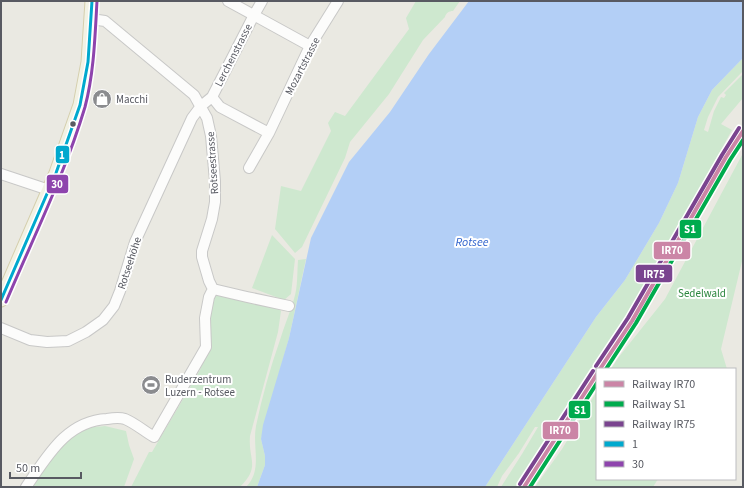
<svg xmlns="http://www.w3.org/2000/svg" width="744" height="488" font-family="'Source Sans 3',sans-serif">
<style>
.green{fill:#cee8cf}
.water{fill:#b3cff6}
.lines{fill:none;stroke-linecap:round;stroke-linejoin:round}
.minor-casing{stroke:#c8c8c7;stroke-width:12}
.major-casing{stroke:#d5cfad;stroke-width:15}
.minor{stroke:#fcfcfb;stroke-width:10}
.major{stroke:#f2f2e5;stroke-width:13}
.bus-1-casing{stroke:#fff;stroke-width:6}
.bus-2-casing{stroke:#fff;stroke-width:6}
.bus-1{stroke:#00a9ce;stroke-width:3}
.bus-2{stroke:#8e44ad;stroke-width:3}
.rail-1-casing{stroke:#fff;stroke-width:7}
.rail-2-casing{stroke:#fff;stroke-width:7}
.rail-3-casing{stroke:#fff;stroke-width:7}
.rail-1{stroke:#cb85a6;stroke-width:4}
.rail-2{stroke:#00ab4d;stroke-width:4}
.rail-3{stroke:#7a448f;stroke-width:4}
.bus-dot{fill:#585a62;stroke:#fff;stroke-width:1.5}
.labels{text-anchor:middle;stroke-width:4;stroke-linejoin:round;paint-order:stroke}
.street-label{font-size:11px;fill:#585a62;stroke:#fff}
.poi-label{font-size:11px;fill:#585a62;stroke:#fff;text-anchor:start}
.park-label{font-size:11px;fill:#2b863e;stroke:#fff}
.water-label{font-size:12px;font-style:italic;fill:#3366ce;stroke:#fff}
.line-badge{stroke:#fff;stroke-width:1.5}
.badge-label{font-size:11px;text-anchor:middle;font-weight:bold;fill:#fff}
</style>
<rect width="100%" height="100%" fill="#eae9e2"/>
<path class="green" d="M416,1H460L453,11C449,11 446,13 445,17L423,40L389,94L350,142L345,158L302,247L295,253L275,229L281,186L301,191L331,131L328,123L335,112L345,116L409,29L406,18Z
M743,58V71L718,97L708,117L704,130L708,132L714,111L721,97L724,98L726,95L724,93L743,74V98L721,124L732,130L642,293L515,487H501L522,454L538,427H535L519,453L502,476L497,487H485L596,317L625,280L659,223L678,183L698,117L712,90Z
M742,155L743,157V257L721,349L727,369H611L618,358L665,299Z
M272,235L295,259L291,294L284,300L252,288Z
M306,259L289,338L261,439L265,456V465L257,487H246C263,470 252,447 256,426C262,397 270,368 280,340C284,326 290,313 294,299C298,287 297,272 298,260Z
M215,294L279,309L281,311L278,332L250,436C248,460 261,466 240,487H131L149,452H152L200,370L205,354L209,307Z
M597,391V479H658L653,487H535L562,449Z
M105,426L126,431L129,445L134,459L124,487H29C42,467 65,437 87,428C92,426 100,427 105,426Z"/>
<path class="water" d="M469,1H743V58L712,90L698,117L678,183L659,223L625,280L596,317L485,487H257L265,465V456L261,439L263,425L289,338L311,238L349,162L390,112L429,54Z"/>
<g class="lines">
<g class="minor-casing">
<path id="minor" d="M228,1L310,46
M91,19L105,21L194,95L207,118L211,136L215,181V202L212,219L202,251V257L209,281L213,289L247,297L289,306
M212,97L220,107L269,133
M249,168L269,133L310,46L338,1
M1,174L49,190
M1,328L30,340L47,342L68,341L86,332L103,320L114,306L120,291L135,242L192,118L201,106L212,97L254,15L262,1
M26,487C47,457 66,421 107,419C113,418 119,417 125,419C135,423 145,432 154,437L206,347L205,318L209,297L213,289"/>
</g>
<g class="major-casing">
<path id="major" d="M1,300L56,173L80,105L88,62L92,1"/>
</g>
<use href="#minor" class="minor"/>
<use href="#major" class="major"/>
<g class="bus-1-casing">
<path id="bus-1" d="M1,300L56,173L80,105L88,62L92,1"/>
</g>
<g class="bus-2-casing">
<path id="bus-2" d="M6,302C33,238 65,174 85,107C94,73 95,36 97,1"/>
</g>
<use href="#bus-1" class="bus-1"/>
<use href="#bus-2" class="bus-2"/>
<g class="rail-1-casing">
<path id="rail-1" d="M600,369L632,321L726,157L743,131
M524,487L597,374"/>
</g>
<g class="rail-2-casing">
<path id="rail-2" d="M606,369L636,323L730,160L743,140
M530,487L597,383"/>
</g>
<g class="rail-3-casing">
<path id="rail-3" d="M596,366L628,318L722,155L739,128
M520,484L593,371"/>
</g>
<use href="#rail-1" class="rail-1"/>
<use href="#rail-2" class="rail-2"/>
<use href="#rail-3" class="rail-3"/>
</g>
<defs>
<g id="shop-disc" transform="scale(1)"><circle r="9.5" fill="#8b8c8f" stroke="#fff"/><path d="M-5-2.5h2.3a2.7 3.5 0 0 1 5.4 0H5L5.5 6h-11ZM-1.5-2.5h3a1.5 2.3 0 0 0-3 0Z" fill="#fff"/></g>
<g id="stadium-disc" transform="scale(1)"><circle r="9.5" fill="#8b8c8f" stroke="#fff"/><path d="M0-5a6.5 5 0 1 0 0 10a6.5 5 0 1 0 0-10ZM-3.5-1.8h7v3.6h-7Z" fill="#fff"/></g>
</defs>
<g fill-rule="evenodd">
<use href="#shop-disc" x="102" y="99"/>
<use href="#stadium-disc" x="151" y="385"/>
</g>
<circle class="bus-dot" cx="73" cy="124" r="3.5"/>
<g class="labels">
<g class="street-label">
<text transform="translate(233 55) rotate(-63)" y="4">Lerchenstrasse</text>
<text transform="translate(302 66) rotate(-63)" y="4">Mozartstrasse</text>
<text transform="translate(212 163) rotate(-94)" y="4">Rotseestrasse</text>
<text transform="translate(129 263) rotate(-72)" y="4">Rotseehöhe</text>
</g>
<g class="poi-label">
<text x="116" y="103">Macchi</text>
<text x="165" y="383">Ruderzentrum<tspan x="165" dy="13">Luzern - Rotsee</tspan></text>
</g>
<g class="park-label">
<text x="702" y="297">Sedelwald</text>
</g>
<g class="water-label">
<text x="472" y="246">Rotsee</text>
</g>
</g>
<g class="line-badge">
<rect x="55" y="145" width="15" height="19" rx="4" fill="#00a9ce"/>
<rect x="46" y="174" width="23" height="20" rx="4" fill="#8e44ad"/>
<rect x="679" y="219" width="23" height="20" rx="4" fill="#00ab4d"/>
<rect x="653" y="241" width="38" height="19" rx="4" fill="#cb85a6"/>
<rect x="635" y="264" width="38" height="19" rx="4" fill="#7a448f"/>
<rect x="568" y="400" width="23" height="19" rx="4" fill="#00ab4d"/>
<rect x="542" y="421" width="37" height="19" rx="4" fill="#cb85a6"/>
</g>
<g class="badge-label">
<text x="62" y="159">1</text>
<text x="57" y="188">30</text>
<text x="690" y="233">S1</text>
<text x="672" y="254">IR70</text>
<text x="654" y="278">IR75</text>
<text x="580" y="414">S1</text>
<text x="560" y="434">IR70</text>
</g>
<rect width="744" height="488" fill="none" stroke="#585a62" stroke-width="4"/>
<rect x="596" y="368" width="140" height="112" fill="#ffffff" stroke="#bcbdc0"/>
<rect x="604" y="381" width="20" height="6" fill="#cb85a6" stroke="#bcbdc0"/>
<text x="632" y="388" font-size="12" fill="#585a62">Railway IR70</text>
<rect x="604" y="401" width="20" height="6" fill="#00ab4d" stroke="#bcbdc0"/>
<text x="632" y="408" font-size="12" fill="#585a62">Railway S1</text>
<rect x="604" y="421" width="20" height="6" fill="#7a448f" stroke="#bcbdc0"/>
<text x="632" y="428" font-size="12" fill="#585a62">Railway IR75</text>
<rect x="604" y="441" width="20" height="6" fill="#00a9ce" stroke="#bcbdc0"/>
<text x="632" y="448" font-size="12" fill="#585a62">1</text>
<rect x="604" y="461" width="20" height="6" fill="#8e44ad" stroke="#bcbdc0"/>
<text x="632" y="468" font-size="12" fill="#585a62">30</text>
<path d="M10 472v6h71v-6" fill="none" stroke="#585a62" stroke-width="2"/>
<text x="16" y="472" font-size="12" fill="#585a62" stroke="#ffffff" stroke-width="3" paint-order="stroke">50 m</text>
</svg>
